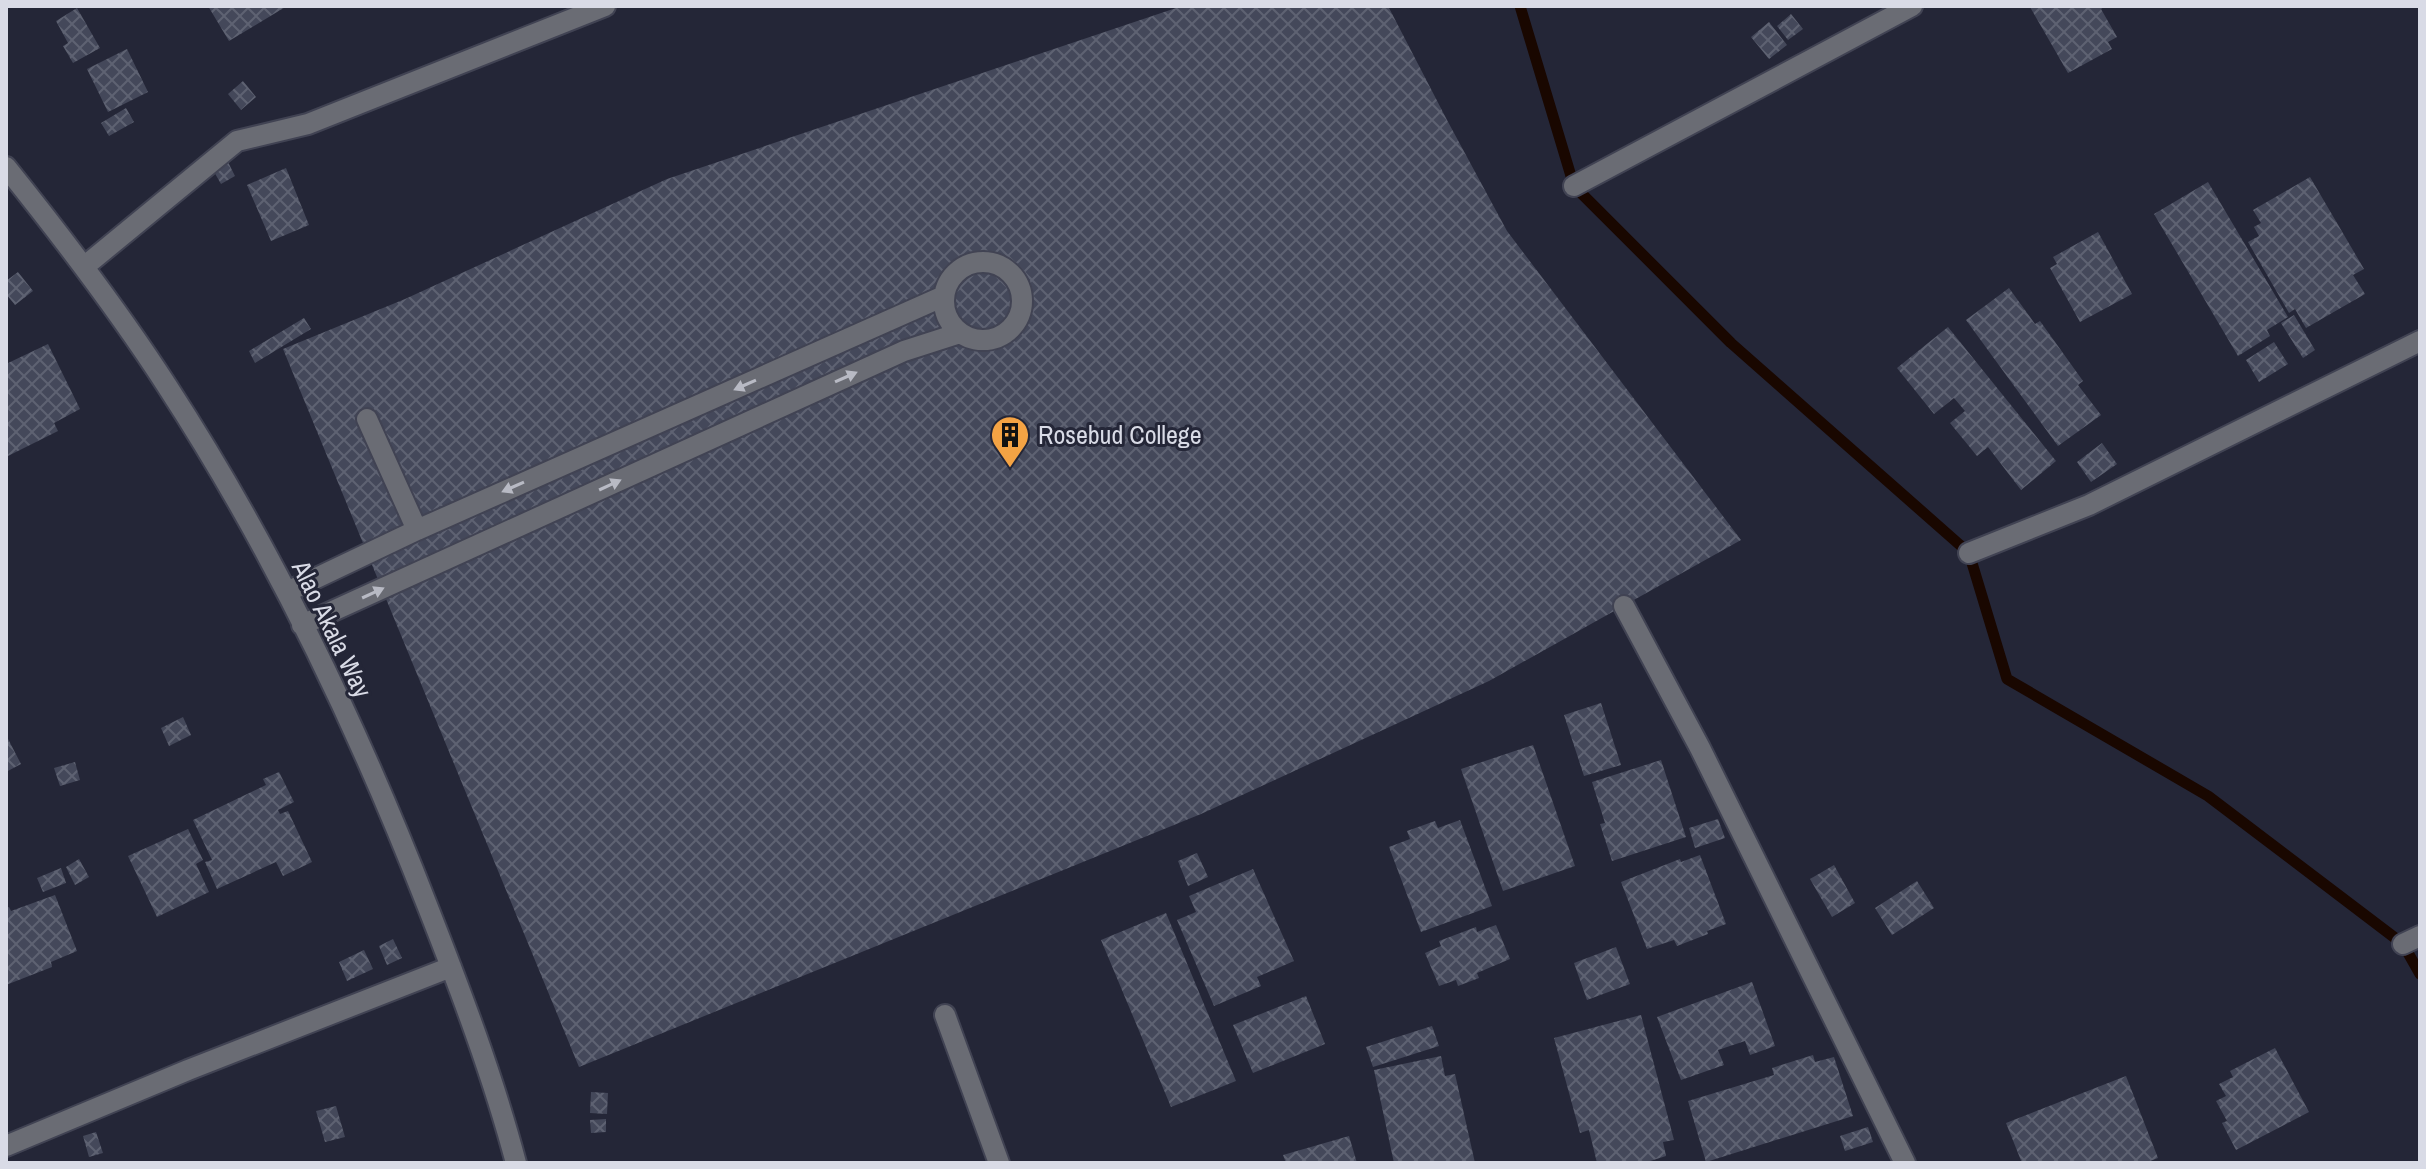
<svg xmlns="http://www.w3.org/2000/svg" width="2426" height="1169" font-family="'Archivo Narrow',sans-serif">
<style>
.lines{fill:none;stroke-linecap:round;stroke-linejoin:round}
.stream{stroke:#190700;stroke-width:11}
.building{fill:url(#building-cross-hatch)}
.minor-casing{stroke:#414353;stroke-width:24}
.minor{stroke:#6a6c74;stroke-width:20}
.oneway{fill:#b8bac4}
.labels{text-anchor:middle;stroke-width:6;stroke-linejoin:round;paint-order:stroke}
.poi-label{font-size:26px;fill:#d9dbe6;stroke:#242637;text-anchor:start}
.street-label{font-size:26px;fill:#d9dbe6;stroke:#242637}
</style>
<defs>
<pattern id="building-cross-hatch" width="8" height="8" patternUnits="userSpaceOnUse" patternTransform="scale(2)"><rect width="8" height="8" fill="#44485a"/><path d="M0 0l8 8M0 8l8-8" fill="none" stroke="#5e6272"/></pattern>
</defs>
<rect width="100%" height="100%" fill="#242637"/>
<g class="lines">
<path class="stream" d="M1520,6L1574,186L1731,343L1969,553L2007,679L2208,796L2403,944L2420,974"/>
</g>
<path class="building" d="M208,6H287L229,41Z
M1182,6H1388L1447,120L1507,231L1741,540L1489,681L1201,814L579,1067L283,349L405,299L667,179Z
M2032,6H2105L2101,9L2117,37L2108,42L2112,49L2068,73L2030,7Z
M77,8L100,48L73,63L63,46L68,43L56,21Z
M1791,14L1803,29L1788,40L1777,26Z
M1769,22L1787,45L1769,59L1751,37Z
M127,49L148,92L108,112L87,69Z
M243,81L256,97L241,110L228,94Z
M126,108L134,122L109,136L101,123Z
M228,162L235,176L221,184L213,170Z
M286,168L309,225L271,241L247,185Z
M2310,177L2364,269L2353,275L2365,294L2306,328L2295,309L2289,313L2248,242L2259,236L2254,227L2261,223L2253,210Z
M2208,182L2288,317L2267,330L2270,336L2238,356L2154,214Z
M2098,232L2132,294L2080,322L2050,268L2057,264L2053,257Z
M18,272L33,291L15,305L6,294V281Z
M2009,288L2035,324L2040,321L2083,381L2078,385L2101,415L2058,446L1966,320Z
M2294,315L2315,350L2303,358L2281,323Z
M304,318L311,329L255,363L249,351Z
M1948,327L2056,461L2021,490L1988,447L1977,456L1950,423L1965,411L1954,398L1934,414L1897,368Z
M2274,342L2288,364L2259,382L2246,360Z
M48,344L80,409L54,423L58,431L6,457V364Z
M2102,443L2117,464L2091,482L2077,462Z
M1601,703L1621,765L1584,776L1564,715Z
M183,717L191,735L169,746L161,728Z
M6,735L21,764L6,772Z
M1533,745L1575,866L1503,891L1461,769Z
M1661,760L1686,837L1612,861L1600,824L1605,823L1592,782Z
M75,762L80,780L60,786L54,768Z
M279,772L294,802L278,810L280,814L288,811L312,862L283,876L276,862L217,889L205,862L212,860L193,820L266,785L263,779Z
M1718,819L1725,838L1695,848L1689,828Z
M1460,820L1492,906L1421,932L1389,847L1410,839L1407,831L1435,821L1438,828Z
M188,829L203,860L196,864L209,892L157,917L128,856Z
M1197,853L1208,877L1188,886L1178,861Z
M1700,855L1726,924L1707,931L1708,934L1677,946L1674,940L1647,949L1621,882L1680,859L1681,862Z
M79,859L89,877L75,885L66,867Z
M1834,865L1855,903L1832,917L1810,879Z
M61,868L66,883L43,892L37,878Z
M1253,869L1294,961L1257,977L1261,986L1214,1006L1177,920L1196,912L1189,896Z
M1917,881L1934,908L1892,935L1875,908Z
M55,895L77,951L51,962L52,967L6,985V908L9,907L11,911Z
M1166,913L1236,1081L1171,1107L1101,940Z
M1496,925L1510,959L1477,973L1479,978L1458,986L1456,980L1439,986L1425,953L1441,946L1439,941L1476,927L1477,932Z
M393,939L402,958L387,965L379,946Z
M1616,947L1630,984L1587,1000L1574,963Z
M364,950L373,969L347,981L339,962Z
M1752,982L1775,1046L1750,1055L1745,1041L1718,1050L1724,1065L1681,1080L1657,1017Z
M1306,996L1325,1044L1253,1073L1233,1025Z
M1641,1015L1674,1140L1663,1142L1666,1156L1644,1163H1597L1589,1130L1580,1133L1554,1038Z
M1432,1026L1439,1046L1373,1067L1366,1047Z
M2275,1048L2309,1112L2236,1150L2222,1123L2227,1121L2216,1101L2226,1096L2219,1084L2233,1077L2230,1071Z
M1813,1055L1815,1062L1834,1057L1853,1116L1706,1162L1688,1101L1774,1075L1772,1068Z
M1441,1056L1445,1076L1455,1074L1475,1163H1394L1374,1070Z
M2126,1076L2158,1158L2145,1163H2022L2006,1123Z
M591,1092L608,1093L607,1114L590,1113Z
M336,1106L345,1137L325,1142L316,1111Z
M606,1119V1132L591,1133L590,1120Z
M1868,1127L1873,1142L1845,1151L1840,1136Z
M96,1132L103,1153L89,1157L83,1136Z
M1349,1136L1357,1163H1286L1283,1155Z"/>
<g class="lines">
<g class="minor-casing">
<path id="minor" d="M6,167C63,238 118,310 167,386C273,549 357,725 427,905C460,989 493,1076 516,1163
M1574,186L1912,6
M944 301a39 39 0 1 1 78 0a39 39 0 1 1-78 0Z
M85,266L237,141L308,124L605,6
M367,419L417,530
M1969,553L2089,505L2420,341
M287,592L417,530L944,296
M1624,606L1700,748L1905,1163
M302,625L904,351L960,333
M2403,944L2420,936
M945,1015L999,1163
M6,1146L188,1070L451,967"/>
</g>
<use href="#minor" class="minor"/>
</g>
<defs><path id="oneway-solid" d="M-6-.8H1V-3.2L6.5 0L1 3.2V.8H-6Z" transform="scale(2)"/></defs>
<g class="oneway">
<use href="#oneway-solid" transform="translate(846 377) rotate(-24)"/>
<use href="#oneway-solid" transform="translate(745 385) rotate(156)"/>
<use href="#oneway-solid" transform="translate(610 485) rotate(-25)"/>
<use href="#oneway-solid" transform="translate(513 487) rotate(156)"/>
<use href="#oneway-solid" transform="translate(373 593) rotate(-25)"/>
</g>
<defs>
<g id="building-pin" transform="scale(2)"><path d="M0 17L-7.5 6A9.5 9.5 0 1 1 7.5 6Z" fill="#f4a344" stroke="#242637"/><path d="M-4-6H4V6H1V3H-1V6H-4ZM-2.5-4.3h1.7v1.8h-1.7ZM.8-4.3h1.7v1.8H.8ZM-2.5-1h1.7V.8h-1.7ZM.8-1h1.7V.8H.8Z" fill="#111"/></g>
</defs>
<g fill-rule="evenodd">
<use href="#building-pin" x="1010" y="435"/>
</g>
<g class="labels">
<g class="poi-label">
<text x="1038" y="444">Rosebud College</text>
</g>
<g class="street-label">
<text transform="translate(332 629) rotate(64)" y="9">Alao Akala Way</text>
</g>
</g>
<rect width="2426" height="1169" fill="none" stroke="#d9dbe6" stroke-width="16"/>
</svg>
